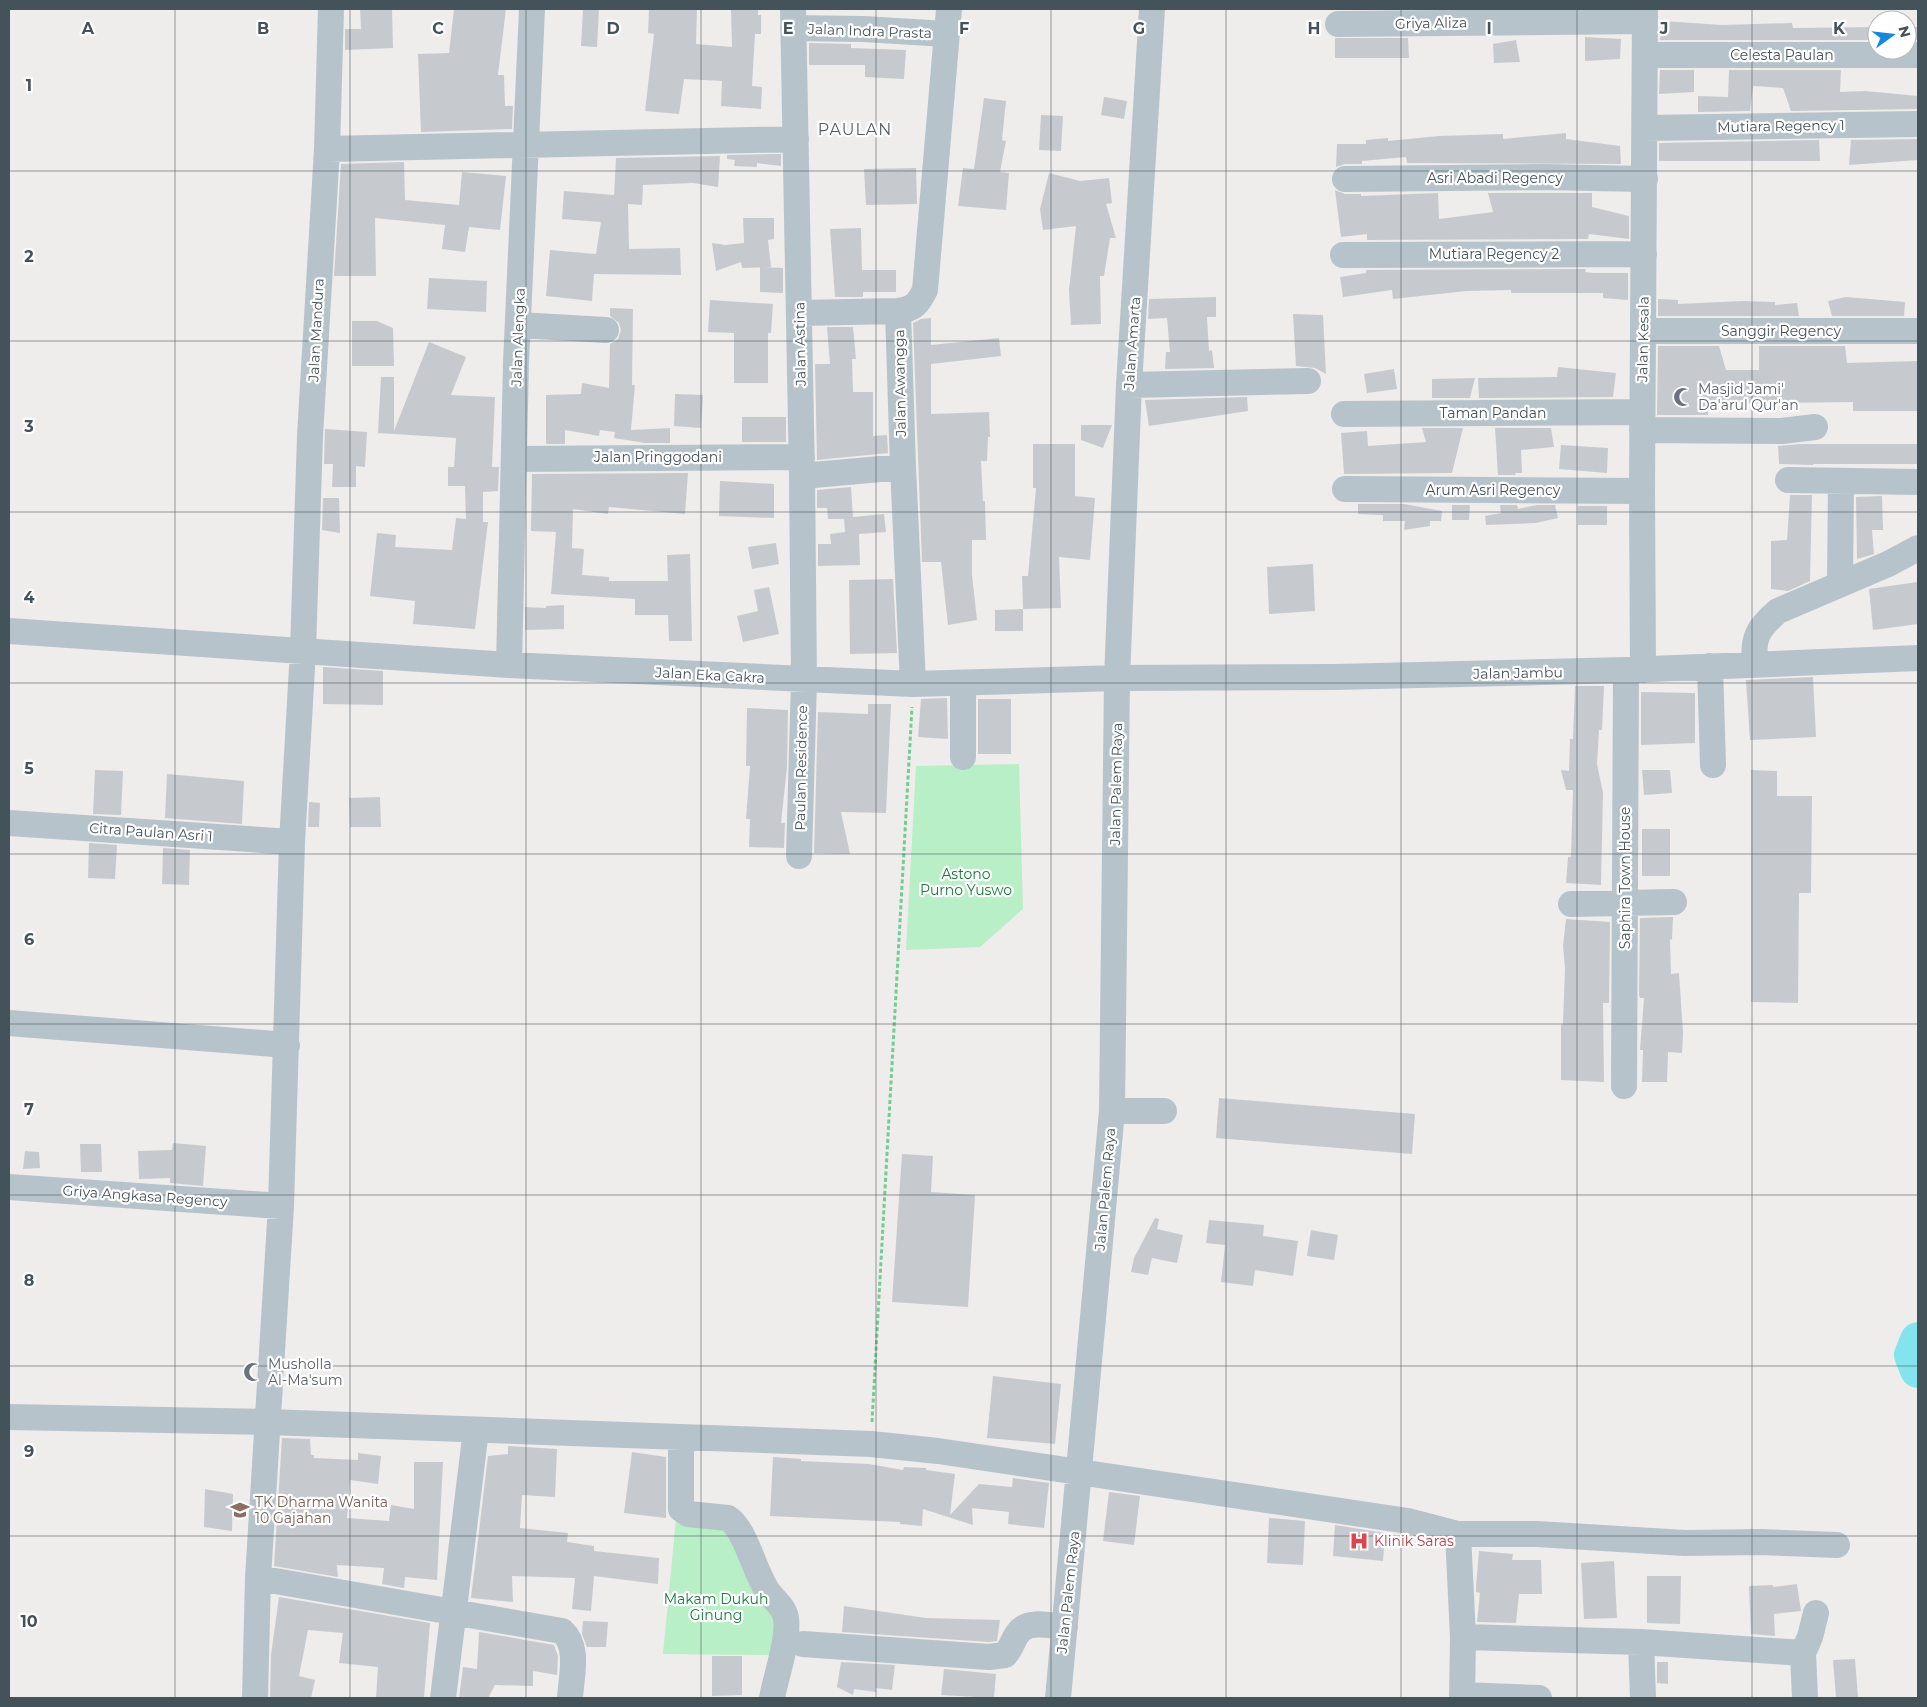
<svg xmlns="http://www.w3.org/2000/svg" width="1927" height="1707" font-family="Montserrat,sans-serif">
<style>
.green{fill:#b8efc6}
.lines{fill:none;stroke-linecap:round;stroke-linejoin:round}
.river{stroke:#84e4ed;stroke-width:36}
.building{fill:#c6cacf}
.path{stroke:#70cd93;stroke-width:3;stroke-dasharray:4 2.5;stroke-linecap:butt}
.minor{stroke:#b7c3ca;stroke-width:26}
.grid{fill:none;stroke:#44525a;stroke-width:1;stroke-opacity:0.55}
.labels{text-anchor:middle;stroke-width:4.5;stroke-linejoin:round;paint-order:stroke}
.street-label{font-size:14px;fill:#44525a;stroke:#fff}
.worship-label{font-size:14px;fill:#5b616d;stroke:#fff;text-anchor:start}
.park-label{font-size:14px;fill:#157b3b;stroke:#fff}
.education-label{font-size:14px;fill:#785e54;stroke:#fff;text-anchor:start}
.health-label{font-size:14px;fill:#be3a42;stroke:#fff;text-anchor:start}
.quarter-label{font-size:16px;letter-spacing:1px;fill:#595e61;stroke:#fff}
.grid-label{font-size:16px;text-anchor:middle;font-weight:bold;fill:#44525a;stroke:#fff;stroke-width:4.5;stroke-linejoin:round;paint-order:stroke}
</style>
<rect width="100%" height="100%" fill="#efecec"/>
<path class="green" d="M1019,764L1023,909L980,947L906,950L916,766Z
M676,1519L722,1525L775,1606L773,1655L663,1654Z"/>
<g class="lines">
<path class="river" d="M1918,1340L1912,1355L1918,1370"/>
</g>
<path class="building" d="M360,9H392L393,48L345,50V29H361Z
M454,9H506L498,75H504L505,106H513L512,129L421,132L418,54L449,53Z
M583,9H599L597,47L581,46Z
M649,9H697L696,44L732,47L731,9H758V15H761V34H755L752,86L762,87L761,109L721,106L722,81L684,79L679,114L645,111L654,34L648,33Z
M1663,21L1722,25L1792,23L1793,28L1877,27V40H1660Z
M1907,27H1918V40H1907Z
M1585,37L1621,39L1620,59L1585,61Z
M1335,38H1408L1409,58H1335Z
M1516,40L1520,62L1494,63L1493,44Z
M809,43L851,44V48L906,50L904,79L865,77V65H809Z
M1660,70H1694V92L1659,94Z
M1729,70H1841L1840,92L1865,91L1918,96V109L1791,111L1783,88L1753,86L1750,111L1698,112V96L1728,97Z
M1104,97L1127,101L1124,119L1101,115Z
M984,98L1006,101L1002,140L1006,141L1000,172L1009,173L1006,210L958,206L963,168L974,169Z
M1041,115L1063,116L1061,151L1039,150Z
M1566,133V139L1620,146L1621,164L1407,163L1406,157L1362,161V164H1345L1336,167L1337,144H1366V140L1388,138V141L1439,136L1503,134V139Z
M1918,139V160L1849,165L1851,140Z
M1819,140L1820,161H1659V143Z
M781,154V166L757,163V167L734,166L735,160L727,159V155Z
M720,156L718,187L693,183L643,185L642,205L628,204L629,249L680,248L681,275L594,274L592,301L546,296L550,250L596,254L601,222L562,219L564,191L614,195L616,158Z
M404,162L405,200L459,205L462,172L506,176L500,230L469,227L465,252L442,249L445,225L375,218L376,276H334L341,164Z
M916,168L917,204L866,205L864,169Z
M1049,173L1080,181L1109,178L1112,203L1106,204L1116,238H1110L1104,276H1100L1101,324L1071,325L1069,290L1076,226L1043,230L1040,209Z
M1335,190L1345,194H1361V196L1438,193L1439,219L1493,212L1488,193H1592V207L1629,216V239L1589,234L1588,239L1367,240V234L1341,237Z
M743,218H774V239L768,240L771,267L742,268L741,262L716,271L712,243L725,245L744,243Z
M861,228L862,270H896V292H863V297H835L830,229Z
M760,267L783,268V293L760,292Z
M1586,269L1585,272L1593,273H1628V300L1603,298V293H1511V290L1466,291L1393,299L1392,290L1343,297L1340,277L1366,273V270Z
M429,278L487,281L486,312L427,309Z
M1216,297V317H1207L1209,351L1212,350L1214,368L1165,369L1166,352H1170L1167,318L1148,319L1149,299Z
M1846,297L1905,302L1904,316H1832L1828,301Z
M1658,299L1678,300V304L1742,301L1775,302V305L1797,303L1799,316H1658Z
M710,300L773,304L771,333H768V383H734V333L708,332Z
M610,308L633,309L632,385H635L631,430L670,428V443H645L614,438L615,432L600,430L599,436L565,430V444H546V395L581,394L582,383L609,388L610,344L618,339L621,330L619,323L610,316Z
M1293,314L1323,315L1326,374L1315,368L1296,366Z
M931,318V345L999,338L1001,356L931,364V414L989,412L990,437H988L987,461H981L983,501H985L986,540H972V575L977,620L948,625L941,562H922L913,323L921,319Z
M352,321H377L393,328L394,366H352Z
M827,327H853L856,359H852L853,392H873V436L887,435L888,453L817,460L815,364H830Z
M429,342L466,357L451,395L495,397L492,467H499L498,491L483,492V522H488L475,629L413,624L415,601L370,596L377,533L396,535L395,547L452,550L456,518L466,519L465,486H448V467H454L456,438L378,433L381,377H394V431Z
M1658,346H1719L1726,370H1759V346H1845L1847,363L1918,361V411H1853V402L1708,404V415H1657Z
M1558,367L1616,373L1613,397L1479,398L1478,378L1557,377Z
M1394,369L1397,389L1367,393L1364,374Z
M1475,378L1470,398H1432V379Z
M675,394L703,395L701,428L674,426Z
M1247,397L1248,411L1149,426L1145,400Z
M742,417H786V442H742Z
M1081,425H1112L1103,448L1081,440Z
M1422,428H1463L1452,473L1344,474L1341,433L1367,431L1368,446L1426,442Z
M1495,428H1551L1554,447L1521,450L1522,473H1515L1516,475H1498Z
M325,429L367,432L365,467L356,466V487H332L333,464H324Z
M1033,444H1075V496L1095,498L1090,560L1059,557L1061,608L1023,609L1022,576H1028L1036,488H1033Z
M1801,444H1918V464H1813V465L1779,464L1778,446Z
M1561,445L1608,448L1607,473L1559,469Z
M688,473L685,514L609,507L608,514L573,509L572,548L584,549L582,575L609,577V581H668L667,555L690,554L692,641H669L668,615H635V599L551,594L556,532L531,531L532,474Z
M720,481L774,484V518L719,516Z
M851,487L853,517L884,514L886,532L859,534L860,565L818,566V544H831L830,534L845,532L844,519H828L827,508H817V490Z
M1790,495H1812L1810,581L1788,591L1771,589V541L1787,540Z
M1882,496L1883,530H1872L1874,554L1857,559L1856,497Z
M323,498H339L340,533L322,530Z
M1358,504H1404L1442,511L1441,521H1430V526L1404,530L1405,521H1383V515L1358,514Z
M1452,505H1470L1469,520H1452Z
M1500,505H1517L1518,509L1537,505H1555L1558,518L1536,523L1486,525L1485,516L1501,513Z
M1578,506H1607V525H1578Z
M776,543L779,564L752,569L748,547Z
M1313,564L1315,611L1269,614L1267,567Z
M893,579L897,653L850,654L849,580Z
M1917,582L1918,624L1873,630L1869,589Z
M769,587L779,634L743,642L737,616L758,611L754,590Z
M564,605V629L525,630V607L546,608V606Z
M1023,609V631H995V610Z
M323,667L383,671V705L323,704Z
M1813,677L1816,737L1750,740L1746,680Z
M1575,686H1604L1602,730H1599L1597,764L1603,793L1601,885L1566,883L1568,857H1571L1573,790H1566L1561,770L1569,771L1570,739H1573Z
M1641,692L1695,693V743L1641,745Z
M947,698L948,739L918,737L921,699Z
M978,699H1011V754H978Z
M868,704H891L886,813L841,812L850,854L814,853L818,712L868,714Z
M747,708L788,710L787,767L781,823H785L784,848L749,847L750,819H746L750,766H746Z
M95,770L123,771L121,815L93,814Z
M1642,770H1670L1672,793L1644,795Z
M1751,770L1777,771V796H1812L1811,893H1799L1798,1003L1751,1002Z
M167,774L244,781L242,824L165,818Z
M380,797L381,827H350L349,798Z
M309,802L320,803L319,827H308Z
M1642,829H1670V876H1642Z
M89,843L117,845L115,879L88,878Z
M163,848L190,850L189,885L162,884Z
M1673,917L1672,940L1670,939L1671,974L1679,973L1683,1032L1682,1053L1668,1052L1667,1082H1642L1643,1050H1640L1644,998H1640L1639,995L1640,918Z
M1566,919L1610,922L1609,1003H1603L1604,1082L1561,1080V1025L1563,1024L1565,968L1563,946Z
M1219,1098L1415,1114L1412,1154L1216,1138Z
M173,1143L206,1146L203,1186L170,1183V1178L139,1179L138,1151L172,1150Z
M80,1144H101L102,1172H81Z
M25,1151L39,1152L40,1168L23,1169Z
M902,1154L933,1156L931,1192L975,1195L968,1307L892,1302Z
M1155,1218L1159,1219L1157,1229L1183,1235L1177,1263L1152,1258L1148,1275L1131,1272L1134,1258Z
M1209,1220L1264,1225L1263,1236L1298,1241L1293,1276L1255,1270L1253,1286L1221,1282L1225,1245L1206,1243Z
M1311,1230L1338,1235L1334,1260L1307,1256Z
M993,1376L1061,1384L1055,1444L987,1438Z
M282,1438L310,1439L311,1455H314V1458L358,1460V1453L381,1456L378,1484L350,1480L347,1518L389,1521L391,1505L414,1509V1462H443L437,1580L405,1577L404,1588L382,1584L384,1568L337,1565L338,1577L274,1566Z
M508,1446L557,1449L555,1497L522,1495L520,1528L568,1533L567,1542L594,1546V1551L659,1558L658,1584L594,1576L591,1611L572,1609L575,1578L512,1576L513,1602L471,1598L488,1456L508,1454Z
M632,1452L666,1457V1518L624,1513Z
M773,1457L801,1459V1461L869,1464L903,1470L904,1467L926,1468V1470L955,1474L950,1515L979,1484L1012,1487L1013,1478L1049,1483L1044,1528L1008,1524L1009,1512L972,1508L973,1525L923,1509L922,1526L900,1524V1522L770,1516Z
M205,1489L233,1494L232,1531L204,1527Z
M1109,1492L1140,1496L1134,1545L1103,1541Z
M1269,1518L1305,1521L1303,1565L1267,1563Z
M1335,1525L1385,1533L1383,1561L1333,1556Z
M1479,1551L1513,1554L1512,1560H1541L1542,1594H1519L1516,1623L1477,1622L1480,1593L1476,1592V1587Z
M1614,1561L1617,1618L1584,1619L1581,1563Z
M1647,1576H1681L1680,1624L1647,1623Z
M1797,1584L1801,1611L1774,1614L1775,1636L1751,1634L1749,1586L1773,1585V1587Z
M279,1597L430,1623L424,1698H376L378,1667L339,1663L343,1633L308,1630L299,1676L315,1680L311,1698H270L271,1655Z
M844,1606L926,1618L1000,1620L997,1641L989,1642L842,1632Z
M583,1621L608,1622L606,1647H587L582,1634Z
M479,1632L554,1645L558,1656L557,1675L533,1671V1686L495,1685L488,1698H459L463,1667L477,1669Z
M712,1656H742V1695L712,1696Z
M1855,1659L1858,1697L1836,1698L1833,1660Z
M841,1662L895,1665L892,1690L876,1688V1692L854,1689L853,1695L837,1687Z
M1657,1662H1668V1684L1657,1683Z
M944,1669L996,1674L994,1698L941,1695Z"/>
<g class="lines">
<path class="path" d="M872,1422L912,707"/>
<path class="minor" d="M793,9L802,476L804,680L799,856
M1338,24L1645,21
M793,28L863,29L947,34
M1645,55H1918
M1645,128L1918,124
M327,149L796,139
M1345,179L1542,177L1645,179
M1343,255L1644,254
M799,313L898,311
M518,325L606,330
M1644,331H1918
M1129,385L1308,381
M1344,414L1642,412
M1642,430L1782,431L1815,427
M514,459L802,457
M802,476L903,467
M1788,480L1918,482
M1345,489L1642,491
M1840,584L1841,481
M9,631L509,665L913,684L1117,678L1334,677L1626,670L1918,658
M1755,664C1752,638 1758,628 1778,611L1888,564L1918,548
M509,665L516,363L532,9
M1710,666L1713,765
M1643,670L1642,491L1645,9
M913,684L903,467L898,311C914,309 918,304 925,290L949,9
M963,757V684
M9,823L292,842
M1571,904L1674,902
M9,1023L287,1045
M1624,1086L1626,670
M1112,1111H1164
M9,1187L281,1206
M9,1417L268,1422L871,1444L938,1451L1408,1521L1458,1534L1463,1637L1462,1698
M681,1438V1509L688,1514L728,1518C747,1531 754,1573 769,1593C775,1601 784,1607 786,1618C789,1640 776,1676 772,1698
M1458,1534H1537L1685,1543L1761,1542L1837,1545
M258,1578L562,1631C580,1647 571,1677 570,1698
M1463,1637L1641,1642L1803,1653L1805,1698
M1641,1642L1643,1698
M803,1644L989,1657L1005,1655C1012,1647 1014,1637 1019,1632C1029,1619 1051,1626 1065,1627
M1803,1653L1810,1637L1816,1613
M1462,1695L1539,1698
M255,1698L258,1578L281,1206L292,842L303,650L310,436L327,149L331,9
M443,1698L476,1430
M1058,1698L1112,1111L1117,678L1129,385L1152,9"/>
</g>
<path class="grid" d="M175,9V1698M350,9V1698M526,9V1698M701,9V1698M876,9V1698M1051,9V1698M1226,9V1698M1401,9V1698M1577,9V1698M1752,9V1698M9,171H1918M9,341H1918M9,512H1918M9,683H1918M9,854H1918M9,1024H1918M9,1195H1918M9,1366H1918M9,1536H1918"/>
<defs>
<g id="mosque-bare" transform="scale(1.5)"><path d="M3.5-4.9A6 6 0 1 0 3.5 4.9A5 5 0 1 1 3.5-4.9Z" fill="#6b7280" stroke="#fff" stroke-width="2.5" paint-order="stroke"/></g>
<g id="school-bare" transform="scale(1.5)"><path d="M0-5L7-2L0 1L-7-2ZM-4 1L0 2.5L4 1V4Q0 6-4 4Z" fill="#8d6e63" stroke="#fff" stroke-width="2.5" paint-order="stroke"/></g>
<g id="hospital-bare" transform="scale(1.5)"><path d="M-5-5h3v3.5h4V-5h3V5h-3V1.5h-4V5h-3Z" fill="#e0444e" stroke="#fff" stroke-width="2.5" paint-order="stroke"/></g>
</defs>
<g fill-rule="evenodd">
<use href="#mosque-bare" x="1683" y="397"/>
<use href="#mosque-bare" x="253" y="1372"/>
<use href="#school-bare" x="240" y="1510"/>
<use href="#hospital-bare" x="1359" y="1541"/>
</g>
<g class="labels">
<g class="street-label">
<text transform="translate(1431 23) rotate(-1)" y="5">Griya Aliza</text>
<text transform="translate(870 31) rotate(2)" y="5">Jalan Indra Prasta</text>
<text x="1782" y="60">Celesta Paulan</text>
<text transform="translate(1781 126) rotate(-1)" y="5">Mutiara Regency 1</text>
<text x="1495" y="183">Asri Abadi Regency</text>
<text x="1494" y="259">Mutiara Regency 2</text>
<text transform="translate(316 330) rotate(-87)" y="5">Jalan Mandura</text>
<text x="1781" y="336">Sanggir Regency</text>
<text transform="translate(518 337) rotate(-88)" y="5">Jalan Alengka</text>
<text transform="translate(1643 339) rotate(-89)" y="5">Jalan Kesala</text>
<text transform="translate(1132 343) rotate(-86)" y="5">Jalan Amarta</text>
<text transform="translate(800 344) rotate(-91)" y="5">Jalan Astina</text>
<text transform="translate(900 383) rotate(-91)" y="5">Jalan Awangga</text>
<text x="1493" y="418">Taman Pandan</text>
<text x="658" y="462">Jalan Pringgodani</text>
<text x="1493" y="495">Arum Asri Regency</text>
<text transform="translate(1518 673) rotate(-1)" y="5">Jalan Jambu</text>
<text transform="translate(710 675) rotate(3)" y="5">Jalan Eka Cakra</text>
<text transform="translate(801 768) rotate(-89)" y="5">Paulan Residence</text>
<text transform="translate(1116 784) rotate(-89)" y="5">Jalan Palem Raya</text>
<text transform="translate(151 832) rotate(4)" y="5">Citra Paulan Asri 1</text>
<text transform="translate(1625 878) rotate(-90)" y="5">Saphira Town House</text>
<text transform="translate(1105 1189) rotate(-85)" y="5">Jalan Palem Raya</text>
<text transform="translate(145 1196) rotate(4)" y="5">Griya Angkasa Regency</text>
<text transform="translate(1068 1592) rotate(-84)" y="5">Jalan Palem Raya</text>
</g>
<g class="worship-label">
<text x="1698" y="394">Masjid Jami'<tspan x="1698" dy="16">Da'arul Qur'an</tspan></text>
<text x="268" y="1369">Musholla<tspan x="268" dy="16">Al-Ma'sum</tspan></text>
</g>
<g class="park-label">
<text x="966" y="879">Astono<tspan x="966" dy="16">Purno Yuswo</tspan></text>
<text x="716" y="1604">Makam Dukuh<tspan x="716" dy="16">Ginung</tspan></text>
</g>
<g class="education-label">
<text x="255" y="1507">TK Dharma Wanita<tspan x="255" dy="16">10 Gajahan</tspan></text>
</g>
<g class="health-label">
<text x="1374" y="1546">Klinik Saras</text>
</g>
<g class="quarter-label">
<text x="855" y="135">PAULAN</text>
</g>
</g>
<g class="grid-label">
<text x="88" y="34">A</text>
<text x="263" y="34">B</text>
<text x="438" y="34">C</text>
<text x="613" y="34">D</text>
<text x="788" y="34">E</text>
<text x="964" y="34">F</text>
<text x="1139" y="34">G</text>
<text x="1314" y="34">H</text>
<text x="1489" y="34">I</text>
<text x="1664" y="34">J</text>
<text x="1839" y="34">K</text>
<text x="29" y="91">1</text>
<text x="29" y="262">2</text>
<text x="29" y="432">3</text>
<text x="29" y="603">4</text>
<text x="29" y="774">5</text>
<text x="29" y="945">6</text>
<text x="29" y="1115">7</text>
<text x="29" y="1286">8</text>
<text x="29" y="1457">9</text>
<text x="29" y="1627">10</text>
</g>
<rect width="1927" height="1707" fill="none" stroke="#44525a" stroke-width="20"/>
<g transform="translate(1892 35) rotate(75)"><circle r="24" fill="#ffffff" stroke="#b4babd"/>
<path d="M0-4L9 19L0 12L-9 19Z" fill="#1687df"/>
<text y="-8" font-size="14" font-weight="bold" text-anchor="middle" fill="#44525a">N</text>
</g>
</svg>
